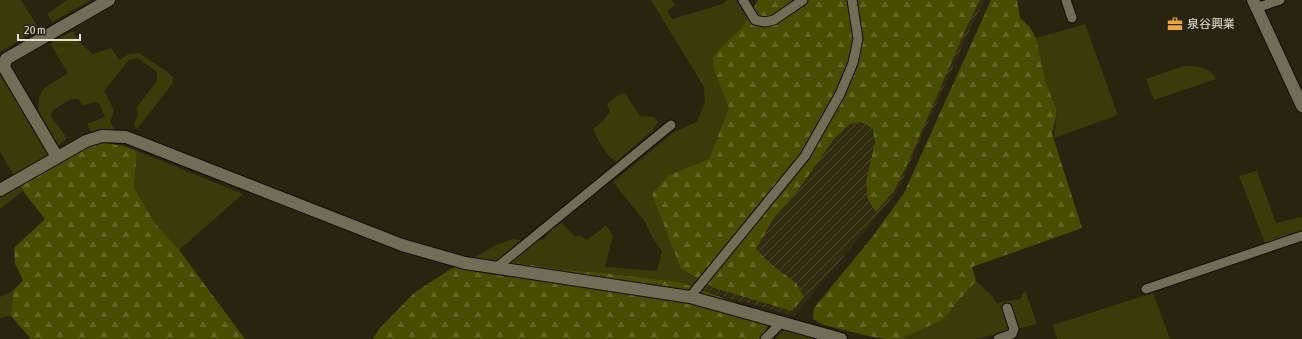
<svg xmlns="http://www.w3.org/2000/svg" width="1302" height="339" font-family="'Asap Condensed','Noto Sans JP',sans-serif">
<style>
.industrial{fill:url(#industrial-furrows)}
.green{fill:#393c09}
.forest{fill:url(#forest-firs)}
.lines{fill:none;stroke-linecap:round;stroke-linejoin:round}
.lane-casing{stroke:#110d00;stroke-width:11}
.street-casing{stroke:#110d00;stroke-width:14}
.lane{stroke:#716d57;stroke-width:9}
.street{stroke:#716d57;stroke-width:12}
.labels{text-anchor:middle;stroke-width:4;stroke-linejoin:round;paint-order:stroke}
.poi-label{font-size:12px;fill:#e4e2d6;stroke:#282410;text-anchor:start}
</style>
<defs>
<pattern id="industrial-furrows" width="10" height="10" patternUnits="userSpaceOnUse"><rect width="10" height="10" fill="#322c11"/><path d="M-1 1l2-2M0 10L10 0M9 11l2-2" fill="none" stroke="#504a33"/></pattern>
<pattern id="forest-firs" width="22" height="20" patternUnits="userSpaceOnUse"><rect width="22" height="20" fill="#484d01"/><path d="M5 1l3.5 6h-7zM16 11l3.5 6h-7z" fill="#626625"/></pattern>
</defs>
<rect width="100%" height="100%" fill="#282410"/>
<path class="industrial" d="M860,0H985L970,29L897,192L794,316L704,291Z"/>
<path class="green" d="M0,0H21L39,29L0,52Z
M67,0H91L52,22L47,14Z
M651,0H671L675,5L667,11L672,19L723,4L727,0H736L748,18L742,28L727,41L712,58L715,73L729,108L709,159L669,175L681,269L710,286L706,291L679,282L603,273L565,270L519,263L473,258L496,245L513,239L532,242L544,239L552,229L562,223L575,237L579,235L587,240L606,225L613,236L605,267L657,271L662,251L653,239L645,222L613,182L674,132L697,122L705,102L704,87Z
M1085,24L1118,115L1054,138L1057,111L1046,83L1036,38Z
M73,31L79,42L93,54L111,48L119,60L129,54L139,53L166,71L173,77V83L137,129L134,124L138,115L137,107L157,81V72L138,58L129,60L104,91L114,110L110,122L115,129L91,132L87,124L105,117L99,103L94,102L83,106L78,99H71L52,111L51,117L65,135L66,139L58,146L38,110L39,98L43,89L68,73L50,43Z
M1184,66C1196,66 1210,66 1216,79L1154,100L1146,79Z
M0,70L49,156L14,176L0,152Z
M625,93L640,116L654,117L658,122L652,131L616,162C604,153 599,142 593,129L602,122L610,112L607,104L618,95Z
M137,151L243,194L179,250L154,222L134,187Z
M1257,171L1276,223L1302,217V230L1265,243L1239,176Z
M19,184L23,191L0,209V193Z
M976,281L992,296L997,303L1020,299L1025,290L1037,324L976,339H901L942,320Z
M13,291L11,316L0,318V297Z
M1153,293L1170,339H1057L1053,325Z
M785,329L820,339H775Z"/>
<path class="forest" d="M758,0H980L968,24L908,163L894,191L876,212L868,199L866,182L875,142L873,129L862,122L850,124L834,139L799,189L773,219L756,249L772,265L796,283L804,297L792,311L715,288L681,269L652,194L669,175L709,159L729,108L715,73L712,58L727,41L742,28Z
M991,0H1017L1020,18L1029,26L1036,38L1046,83L1057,111L1052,134L1082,228L972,267L976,281L942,320L901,339H885L868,336L824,325L813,319L814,308L873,236L904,193Z
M105,143L124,146L137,151L134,187L154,222L179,250L245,339H31L11,316L13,291L23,280L15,264L14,248L45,219L26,195L19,184L84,144Z
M473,258L519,263L565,270L603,273L679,282L771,315L765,334L761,339H373L379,329L414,293L449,270Z"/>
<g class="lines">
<g class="lane-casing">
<path id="lane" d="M743,0L755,20L765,22L774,20L803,0
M1066,0L1072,18
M1256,8L1280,0
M496,268L671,125
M1146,289L1302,236
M690,297L805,156L840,94L853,63L858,39L852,0
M765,339L782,322
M998,339L1012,334L1014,329L1007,308"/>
</g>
<g class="street-casing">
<path id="street" d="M1253,0L1302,106
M57,157L4,67L6,59L109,0
M0,190L86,141L102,136L126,137L402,245L465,263L690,297L841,339"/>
</g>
<use href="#lane" class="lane"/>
<use href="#street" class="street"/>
</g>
<defs>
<g id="office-bare" transform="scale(1.2)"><path d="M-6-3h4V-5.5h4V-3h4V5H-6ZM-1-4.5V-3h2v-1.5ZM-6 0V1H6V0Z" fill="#efa73d" stroke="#282410" stroke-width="2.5" paint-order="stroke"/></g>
</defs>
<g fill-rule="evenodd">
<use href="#office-bare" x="1175" y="24"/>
</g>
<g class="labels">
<g class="poi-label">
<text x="1187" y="28">泉谷興業</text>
</g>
</g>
<path d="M18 34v6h62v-6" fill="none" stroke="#e4e2d6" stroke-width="2"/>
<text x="24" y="34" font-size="12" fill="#e4e2d6" stroke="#282410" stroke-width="3" paint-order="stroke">20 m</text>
</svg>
